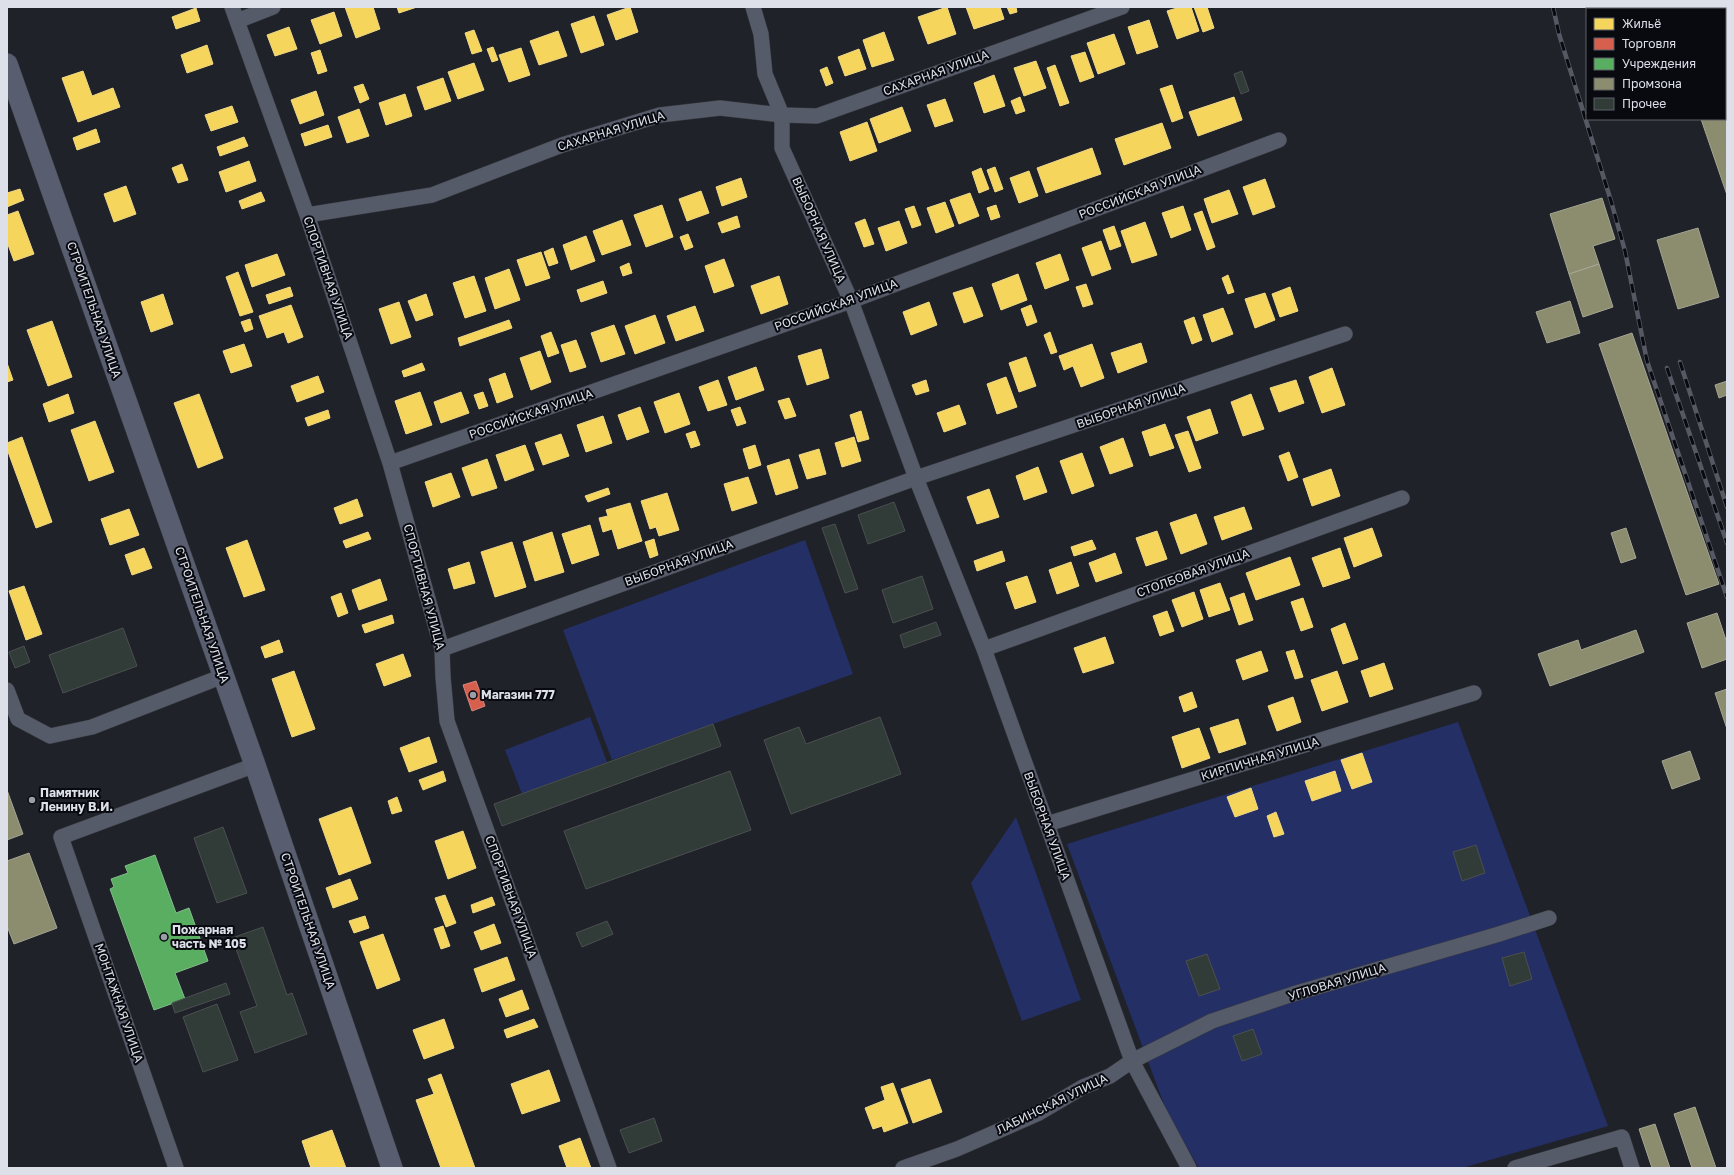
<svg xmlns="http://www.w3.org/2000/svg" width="1734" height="1175" font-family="'Golos Text',sans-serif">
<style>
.green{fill:#242f66}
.homes{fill:#f6d55c;stroke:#eed886}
.shops{fill:#d6604d;stroke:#d8867c}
.public{fill:#5aae61;stroke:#81bd8a}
.industry{fill:#8c8c6e;stroke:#a4a593}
.building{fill:#313c38;stroke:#4b4f50}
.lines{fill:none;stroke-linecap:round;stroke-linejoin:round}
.street-casing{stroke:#3b3d43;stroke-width:16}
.secondary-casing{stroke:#3b3d43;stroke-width:22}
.street{stroke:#565b6a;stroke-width:15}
.secondary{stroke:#585e6f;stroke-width:21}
.rail-casing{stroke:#565963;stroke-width:4.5}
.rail{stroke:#080a10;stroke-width:3;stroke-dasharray:9;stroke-linecap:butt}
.poi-dot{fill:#9b9ea6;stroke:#080a10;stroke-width:1.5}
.labels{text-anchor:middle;stroke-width:4;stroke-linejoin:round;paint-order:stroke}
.street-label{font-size:12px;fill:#dde0e9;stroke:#080a10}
.poi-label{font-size:12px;font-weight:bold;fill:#dde0e9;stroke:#080a10;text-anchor:start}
</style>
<rect width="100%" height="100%" fill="#202229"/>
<path class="green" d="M805,540L853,674L612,760L563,630Z
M590,717L607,762L522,794L505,750Z
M1458,722L1608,1126L1462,1168H1199L1168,1115L1067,844Z
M1016,817L1081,1000L1022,1021L971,883Z"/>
<path class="homes" d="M345,7H373L380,29L356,38Z
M397,7H417L399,13Z
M630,7L638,32L616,40L607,15Z
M947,7L956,34L928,44L918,17Z
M966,7H1000L1004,19L974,29Z
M1007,7H1016L1017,12L1010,14Z
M1180,7H1191L1199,31L1177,39L1167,11Z
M1194,7H1207L1214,28L1203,32Z
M196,8L200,21L176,29L172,17Z
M334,12L342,36L320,44L311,20Z
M594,16L604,45L581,53L571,24Z
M1149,20L1158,47L1137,54L1128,27Z
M289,27L297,49L275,56L267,35Z
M474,30L482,51L472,54L465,33Z
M558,31L567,56L539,65L530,41Z
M884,32L894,60L872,67L863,40Z
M1114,34L1125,64L1098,74L1087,43Z
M207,45L213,64L187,73L181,55Z
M493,47L498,60L492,62L487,49Z
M521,48L530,75L509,82L499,55Z
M859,49L866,69L845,76L838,57Z
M320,50L327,71L318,74L311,53Z
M1085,52L1094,77L1080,82L1071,56Z
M1036,61L1046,88L1024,96L1014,68Z
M474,63L484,90L458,99L448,72Z
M1055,65L1069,103L1060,106L1047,68Z
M827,67L833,83L826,86L820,70Z
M83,71L92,96L113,88L120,107L78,122L62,78Z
M994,75L1005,106L984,113L974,83Z
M443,78L451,101L425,110L417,87Z
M363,84L369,99L360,103L354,87Z
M1172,85L1183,118L1172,122L1160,89Z
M316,91L324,115L300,124L291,100Z
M405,94L412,116L386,125L379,103Z
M1020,97L1025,111L1016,114L1011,101Z
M1234,97L1242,120L1198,136L1189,112Z
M945,99L953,121L935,127L927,105Z
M232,106L238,122L211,131L205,115Z
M902,107L911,131L879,143L870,119Z
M359,109L369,136L347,143L338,117Z
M867,122L877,151L850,161L840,132Z
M1162,123L1171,148L1124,165L1115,139Z
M328,125L332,137L305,146L301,134Z
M96,129L100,142L77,150L73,138Z
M244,137L248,146L220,156L217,147Z
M1092,148L1101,174L1046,193L1037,168Z
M249,161L256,181L226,192L219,172Z
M182,164L188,180L178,183L172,168Z
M995,167L1003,189L995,192L987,170Z
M981,168L989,189L979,193L972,172Z
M1029,171L1038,196L1019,203L1010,178Z
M741,178L747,197L722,206L716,187Z
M1265,179L1275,207L1253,215L1243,187Z
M126,186L136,214L114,222L104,194Z
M20,189L24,200L7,207V193Z
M1229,190L1238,214L1212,223L1204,199Z
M701,191L709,213L687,221L679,199Z
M261,192L265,201L242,209L239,201Z
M970,193L979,216L959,224L950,200Z
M945,202L954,226L936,233L927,208Z
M662,205L673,237L646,247L634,215Z
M996,205L1000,217L991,220L987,208Z
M914,206L921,225L912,228L905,209Z
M1183,206L1191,230L1171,238L1162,213Z
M18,211L34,254L14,261L7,242V215Z
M1202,211L1215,247L1207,250L1194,214Z
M737,216L740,227L722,233L718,223Z
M865,219L874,244L864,247L855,223Z
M622,220L631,245L602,255L593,231Z
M899,221L907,243L886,251L878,228Z
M1145,222L1157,255L1132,263L1121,231Z
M1114,226L1121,246L1110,250L1103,230Z
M688,234L693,247L685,250L680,237Z
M586,236L595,261L571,270L563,245Z
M1101,241L1111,269L1092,276L1082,248Z
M553,248L558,263L549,266L544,252Z
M541,252L550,278L526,286L517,260Z
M277,254L285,275L252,287L245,265Z
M1060,254L1069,280L1045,289L1036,263Z
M724,259L734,286L714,293L705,266Z
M629,263L632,273L623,276L620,267Z
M509,269L520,300L495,309L485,278Z
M238,272L253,312L240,316L226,277Z
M1018,274L1027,300L1001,310L992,284Z
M1228,275L1234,292L1228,294L1222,278Z
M474,276L486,311L465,318L453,283Z
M779,276L788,304L761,314L751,286Z
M603,281L607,293L581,302L577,290Z
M1086,284L1093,304L1083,307L1076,287Z
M290,287L293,296L269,304L266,295Z
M972,287L983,316L964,323L953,293Z
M1290,287L1298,311L1280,317L1272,294Z
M1265,293L1275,320L1255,328L1245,299Z
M163,294L173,324L151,332L141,302Z
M426,294L433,315L416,321L408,301Z
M399,302L411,337L391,344L379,309Z
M929,302L937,325L911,335L903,312Z
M291,305L303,337L288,343L284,332L267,338L259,316Z
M1031,305L1037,322L1027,326L1021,309Z
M695,306L704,331L676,341L667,316Z
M1223,308L1233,334L1212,342L1203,315Z
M655,315L665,343L635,354L625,326Z
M1194,317L1202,340L1192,344L1184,321Z
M250,319L253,329L245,332L241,322Z
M509,320L512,328L460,346L458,338Z
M52,321L72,377L48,386L27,330Z
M614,325L625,354L601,362L591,333Z
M551,332L559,353L548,357L541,336Z
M1050,332L1057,352L1051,354L1044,335Z
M576,340L586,367L570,372L561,345Z
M1141,343L1147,362L1118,373L1111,353Z
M244,344L252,366L231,373L223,351Z
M1092,344L1104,378L1081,387L1073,366L1064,370L1059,356Z
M821,349L829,378L807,385L798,356Z
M540,351L551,382L531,390L520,358Z
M1026,357L1036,386L1019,392L1009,363Z
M7,363L13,380L7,382Z
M422,363L425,370L404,377L402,371Z
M756,367L764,390L736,400L728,377Z
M1332,368L1345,405L1322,413L1309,377Z
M505,373L513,397L497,403L489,379Z
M318,376L324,392L297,402L291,386Z
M1006,377L1017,407L997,414L987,384Z
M718,380L727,405L708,411L699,387Z
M926,380L929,391L916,395L912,385Z
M1296,380L1304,403L1279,412L1270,388Z
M420,392L432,425L406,434L395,401Z
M461,392L469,413L441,423L434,402Z
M483,392L488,406L479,409L474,395Z
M679,393L690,424L665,433L654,402Z
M68,394L74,413L49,422L43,404Z
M199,394L223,458L198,468L174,403Z
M1251,394L1264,429L1243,436L1231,402Z
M789,398L796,416L785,419L778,401Z
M959,405L966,424L944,432L937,413Z
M640,407L649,432L627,440L618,415Z
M740,407L746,423L737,426L731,410Z
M1210,409L1218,433L1196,441L1187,417Z
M328,410L330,418L308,426L305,418Z
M861,411L869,439L858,442L850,415Z
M603,416L612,443L586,452L577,425Z
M95,421L114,472L89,481L71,430Z
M1165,424L1174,448L1150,456L1142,432Z
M695,431L700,445L691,448L686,434Z
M1188,431L1201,468L1189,472L1175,435Z
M561,434L569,456L543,465L535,443Z
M22,437L52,522L36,528L7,449V443Z
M854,437L861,461L842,467L835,443Z
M1123,438L1133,466L1110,474L1100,447Z
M525,445L534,470L505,481L496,455Z
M755,445L761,465L749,469L743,449Z
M819,449L826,474L807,479L799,455Z
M1289,452L1298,477L1288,481L1279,456Z
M1082,453L1094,486L1072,494L1060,461Z
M487,459L497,488L472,496L462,468Z
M789,459L798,488L776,495L767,466Z
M1038,467L1047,492L1024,500L1016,476Z
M1331,469L1340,496L1312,506L1303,479Z
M451,473L460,497L433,507L425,482Z
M748,477L757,503L732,511L724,484Z
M608,488L610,494L588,502L585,496Z
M989,489L999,517L977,524L967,497Z
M667,493L679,530L659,536L656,527L650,529L641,501Z
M357,499L363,516L340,524L334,508Z
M630,503L642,541L618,549L612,529L603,532L599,518L608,516L606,510Z
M1244,507L1252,529L1222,540L1214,517Z
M129,509L139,535L110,545L101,519Z
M1196,514L1207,544L1181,554L1170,523Z
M590,525L599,555L572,564L562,534Z
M1372,528L1382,556L1354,567L1344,538Z
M1157,531L1167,559L1146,566L1136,538Z
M368,532L371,539L346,548L343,541Z
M552,532L564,572L535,581L523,542Z
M654,539L658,555L650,558L645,542Z
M247,540L265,590L244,597L226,548Z
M1092,540L1096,549L1074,556L1071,547Z
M512,542L526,587L495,597L481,552Z
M144,548L152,568L132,575L125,555Z
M1340,548L1350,578L1323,587L1312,558Z
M1002,551L1005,561L977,571L974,561Z
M1115,553L1122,573L1096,582L1089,563Z
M1290,557L1300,585L1256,600L1246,573Z
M469,562L475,583L454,589L448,569Z
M1071,562L1079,586L1057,594L1049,570Z
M1027,576L1036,602L1015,609L1006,583Z
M380,579L387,600L359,610L352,590Z
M1220,583L1230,610L1209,617L1200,590Z
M24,586L42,634L26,640L9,591Z
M1194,592L1203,619L1182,627L1172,600Z
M341,593L348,613L338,617L331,597Z
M1244,593L1253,620L1239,625L1230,598Z
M1303,598L1313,627L1301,631L1291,602Z
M1167,611L1174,631L1160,636L1153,616Z
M392,615L394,623L365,633L362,625Z
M1345,623L1358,659L1343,664L1331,629Z
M1105,637L1114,663L1083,673L1074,648Z
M279,640L283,652L265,658L261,647Z
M1294,650L1303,677L1295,679L1286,652Z
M1261,651L1268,671L1243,680L1236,660Z
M403,654L411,676L384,686L376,664Z
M1384,663L1393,689L1370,697L1361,671Z
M294,671L315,729L292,737L272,679Z
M1337,671L1348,702L1322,711L1311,680Z
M1192,692L1197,707L1184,712L1179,697Z
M1293,697L1301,722L1277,731L1268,706Z
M1238,719L1246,744L1219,753L1210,728Z
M1199,728L1210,758L1182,768L1172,737Z
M429,737L437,762L409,772L400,748Z
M1362,753L1372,782L1352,789L1341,760Z
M443,771L446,781L423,790L419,780Z
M1335,771L1341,791L1312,801L1305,781Z
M1251,788L1258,809L1235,817L1227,797Z
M397,797L402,811L392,814L388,801Z
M351,807L371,863L339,875L319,819Z
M1276,812L1284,834L1274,837L1267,816Z
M463,831L476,868L448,879L435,841Z
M350,879L358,899L333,908L326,888Z
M445,895L456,923L446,927L435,898Z
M492,897L495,905L473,913L471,905Z
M365,916L369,928L354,933L349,921Z
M494,924L501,943L481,950L474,932Z
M443,926L450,946L441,949L434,929Z
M383,934L400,980L377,989L360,942Z
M507,957L515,980L482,992L474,969Z
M522,990L529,1009L506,1017L499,999Z
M444,1019L454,1048L424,1059L413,1030Z
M534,1019L538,1027L507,1038L504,1030Z
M549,1070L560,1101L522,1114L511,1084Z
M441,1074L475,1168H441L416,1100L434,1094L428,1079Z
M930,1079L942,1112L913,1123L901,1089Z
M893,1083L908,1123L884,1132L882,1126L873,1129L865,1108L885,1100L881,1087Z
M332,1130L346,1168H311L302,1141Z
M580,1138L591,1168H567L559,1146Z"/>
<path class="shops" d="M476,681L485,706L472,711L463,685Z"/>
<path class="public" d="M155,855L176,913L189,908L208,961L175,973L185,999L154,1010L110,889L114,887L111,879L128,873L125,866Z"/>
<path class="industry" d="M1663,7H1718L1719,9H1663Z
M1725,27L1727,33V195L1701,119H1725Z
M1602,198L1615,239L1593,246L1599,264L1569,274L1550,214Z
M1698,228L1719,297L1678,309L1657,240Z
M1599,264L1613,307L1583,317L1569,274Z
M1570,301L1580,333L1547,343L1536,312Z
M1632,333L1719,584L1686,595L1599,344Z
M1727,381V395L1719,398L1715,385Z
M1626,528L1636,558L1621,563L1611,533Z
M1717,613L1727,643V659L1702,668L1687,623Z
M1636,630L1644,652L1550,686L1538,654L1578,640L1581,650Z
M1727,689V729L1715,693Z
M1690,751L1700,779L1672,789L1662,761Z
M7,790L23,834L7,840Z
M29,853L57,928L14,944L7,926V861Z
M1695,1107L1716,1168H1692L1674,1114Z
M1655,1124L1670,1168H1652L1639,1129Z"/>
<path class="building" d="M1242,71L1249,91L1241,94L1234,74Z
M894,502L905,531L868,544L858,515Z
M835,524L858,589L845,593L822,528Z
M922,576L933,609L893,623L882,590Z
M936,622L941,635L904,648L900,635Z
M123,628L137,666L63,693L49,655Z
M24,646L30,662L15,668L9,652Z
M880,717L901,774L791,814L764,740L799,727L806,744Z
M713,724L721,746L502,826L494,804Z
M730,771L751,830L586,889L564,831Z
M223,827L247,893L217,903L194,838Z
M1476,845L1485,873L1462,881L1453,852Z
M607,921L613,934L582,947L576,933Z
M263,927L287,995L292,993L307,1034L255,1053L240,1012L257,1006L232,938Z
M1524,952L1532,979L1510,986L1502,958Z
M1207,954L1220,989L1199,996L1186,961Z
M226,983L230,994L175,1013L172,1003Z
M217,1004L238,1060L203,1072L183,1017Z
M1253,1029L1262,1054L1242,1061L1233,1036Z
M654,1118L662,1141L629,1153L620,1130Z"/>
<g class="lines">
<g class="street-casing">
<path id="street" d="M232,7L307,215L390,463L442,649L443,677L447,721L609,1168
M753,7L761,34L765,74L782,115V148L851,301L916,478L984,649L1132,1061L1189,1168
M237,21L273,7
M307,215L432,195L562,145L660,115L720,108L782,115L817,116L1122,7
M390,463L851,301L1279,140
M442,649L916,478L1345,334
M984,649L1402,498
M7,690L18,719L50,736L92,727L223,676
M1047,824L1474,693
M176,1168L61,837L255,765
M903,1168L957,1149L1037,1114L1083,1087L1110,1076L1132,1061L1212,1021L1293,994L1496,935L1549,918
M1515,1168L1622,1137L1632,1168"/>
</g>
<g class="secondary-casing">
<path id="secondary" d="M7,64L255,765L392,1168"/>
</g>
<use href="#street" class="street"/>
<use href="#secondary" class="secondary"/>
<g class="rail-casing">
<path id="rail" d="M1553,7L1559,34L1611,201L1625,251L1647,361L1727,597
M1680,362L1727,507
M1667,368L1727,543"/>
</g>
<use href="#rail" class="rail"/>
</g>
<g class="poi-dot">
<circle cx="473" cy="695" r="4"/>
<circle cx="32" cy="800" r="4"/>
<circle cx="164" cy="937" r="4"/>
</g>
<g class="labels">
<g class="street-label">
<text transform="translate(936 73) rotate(-20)" y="4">САХАРНАЯ УЛИЦА</text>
<text transform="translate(611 131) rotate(-17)" y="4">САХАРНАЯ УЛИЦА</text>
<text transform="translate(1140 192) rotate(-21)" y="4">РОССИЙСКАЯ УЛИЦА</text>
<text transform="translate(819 230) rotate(66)" y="4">ВЫБОРНАЯ УЛИЦА</text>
<text transform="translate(328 278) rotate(71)" y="4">СПОРТИВНАЯ УЛИЦА</text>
<text transform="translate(836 305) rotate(-20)" y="4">РОССИЙСКАЯ УЛИЦА</text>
<text transform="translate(94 310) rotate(71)" y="4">СТРОИТЕЛЬНАЯ УЛИЦА</text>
<text transform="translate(1131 406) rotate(-19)" y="4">ВЫБОРНАЯ УЛИЦА</text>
<text transform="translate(531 414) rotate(-19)" y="4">РОССИЙСКАЯ УЛИЦА</text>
<text transform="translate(679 563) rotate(-20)" y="4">ВЫБОРНАЯ УЛИЦА</text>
<text transform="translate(1193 573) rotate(-20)" y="4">СТОЛБОВАЯ УЛИЦА</text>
<text transform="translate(424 587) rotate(75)" y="4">СПОРТИВНАЯ УЛИЦА</text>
<text transform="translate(202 615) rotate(71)" y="4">СТРОИТЕЛЬНАЯ УЛИЦА</text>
<text transform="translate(1260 759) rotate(-17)" y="4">КИРПИЧНАЯ УЛИЦА</text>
<text transform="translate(1047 826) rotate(70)" y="4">ВЫБОРНАЯ УЛИЦА</text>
<text transform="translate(511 897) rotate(70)" y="4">СПОРТИВНАЯ УЛИЦА</text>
<text transform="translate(308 921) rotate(71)" y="4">СТРОИТЕЛЬНАЯ УЛИЦА</text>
<text transform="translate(1337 982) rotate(-17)" y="4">УГЛОВАЯ УЛИЦА</text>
<text transform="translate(119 1003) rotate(71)" y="4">МОНТАЖНАЯ УЛИЦА</text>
<text transform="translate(1052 1104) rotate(-26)" y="4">ЛАБИНСКАЯ УЛИЦА</text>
</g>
<g class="poi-label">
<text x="481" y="699">Магазин 777</text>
<text x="40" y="797">Памятник<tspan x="40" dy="14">Ленину В.И.</tspan></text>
<text x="172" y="934">Пожарная<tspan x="172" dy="14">часть № 105</tspan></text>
</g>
</g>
<rect width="1734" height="1175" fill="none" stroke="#dde0e9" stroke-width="16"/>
<rect x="1586" y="8" width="140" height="112" fill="#080a10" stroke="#5d6067"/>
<rect x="1594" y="18" width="20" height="12" fill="#f6d55c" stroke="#5d6067"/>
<text x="1622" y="28" font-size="12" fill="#dde0e9">Жильё</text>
<rect x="1594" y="38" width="20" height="12" fill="#d6604d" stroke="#5d6067"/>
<text x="1622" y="48" font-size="12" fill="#dde0e9">Торговля</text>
<rect x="1594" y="58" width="20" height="12" fill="#5aae61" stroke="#5d6067"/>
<text x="1622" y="68" font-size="12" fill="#dde0e9">Учреждения</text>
<rect x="1594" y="78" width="20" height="12" fill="#8c8c6e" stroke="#5d6067"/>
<text x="1622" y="88" font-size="12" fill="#dde0e9">Промзона</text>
<rect x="1594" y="98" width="20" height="12" fill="#313c38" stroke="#5d6067"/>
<text x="1622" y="108" font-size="12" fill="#dde0e9">Прочее</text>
</svg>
